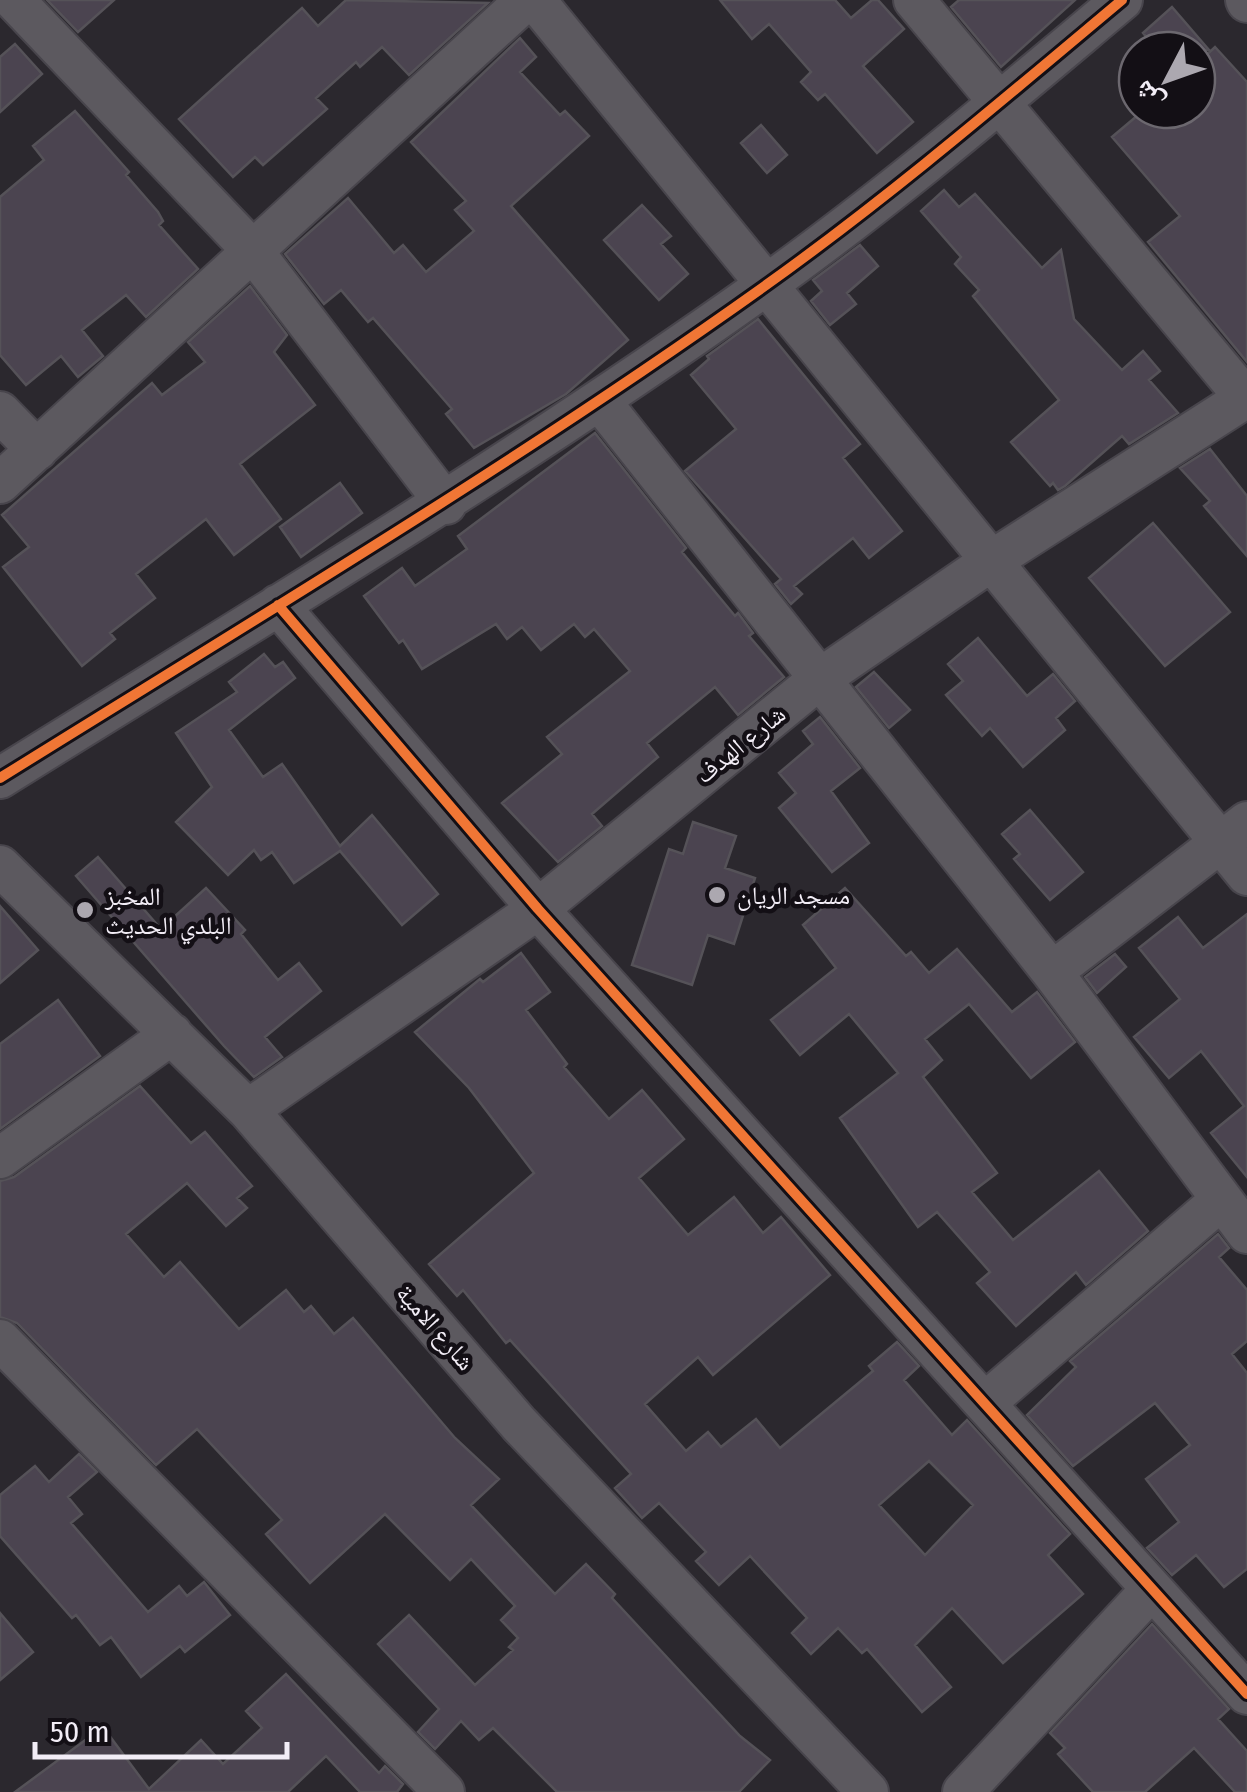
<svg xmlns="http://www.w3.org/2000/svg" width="1247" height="1792" font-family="'Fira Sans Condensed','Noto Naskh Arabic',sans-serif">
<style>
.building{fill:#4b4450;stroke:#555258;stroke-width:2.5;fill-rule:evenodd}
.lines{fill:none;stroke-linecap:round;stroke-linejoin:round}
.minor-casing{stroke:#48454c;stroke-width:44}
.minor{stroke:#5c595f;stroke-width:40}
.cycleway-casing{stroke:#130f15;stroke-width:16}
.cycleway{stroke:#f07635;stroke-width:10}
.poi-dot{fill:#aca8b0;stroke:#130f15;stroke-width:4}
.labels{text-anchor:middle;stroke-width:9;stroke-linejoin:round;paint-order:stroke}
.street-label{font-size:25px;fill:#f2edf6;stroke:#130f15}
.poi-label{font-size:25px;fill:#f2edf6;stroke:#130f15;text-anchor:start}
</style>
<rect width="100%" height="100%" fill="#2b282e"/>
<path class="building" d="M47,0H114L78,32Z
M346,0L488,3L409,75L382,47L360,67L356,62L316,98L327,109L263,165L255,157L233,177L179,119L302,8L318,26Z
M720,0H835L851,18L872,0H878L904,29L863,66L913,122L877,153L825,94L818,100L801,82L811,72L769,24L752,39Z
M959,0H1075L1001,67L951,7Z
M1172,7L1209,50H1157L1143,33Z
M520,38L536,57L520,72L560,115L565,111L589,136L511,206L628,340L566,394L474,448L446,414L452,409L373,318L368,322L341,290L324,304L285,254L348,198L394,253L403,245L426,272L474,231L455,210L466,201L411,142Z
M15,44L42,74L0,112V57Z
M1215,47L1247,82V362L1148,242L1180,216L1112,137L1144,110H1197V64Z
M75,111L129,172L126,175L158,212L163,221L159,225L198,269L146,317L126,295L82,330L103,356L78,377L61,356L26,385L0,355V197L44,160L33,146Z
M761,125L787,155L767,173L741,143Z
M944,190L959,207L975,194L1042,268L1061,250L1074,319L1122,370L1143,351L1160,371L1149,380L1178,413L1129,444L1122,436L1065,486L1058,490L1053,483L1050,486L1011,442L1059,400L973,296L979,290L955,264L961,257L921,211Z
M642,205L671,236L661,244L688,274L659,300L604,240Z
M860,245L878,266L847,293L856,304L830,325L811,301L822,291L813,280Z
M250,286L287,335L274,352L315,405L240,464L281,519L234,555L206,519L136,574L155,598L110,633L115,639L82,666L3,567L29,547L2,515L152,383L162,395L205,362L188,342Z
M758,319L860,444L843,458L902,531L869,558L853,538L794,586L802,594L791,604L775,584L781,579L685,471L736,429L691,375L709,359L707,356Z
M595,433L686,548L682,552L735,616L738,613L753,633L749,636L784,677L738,715L715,687L647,743L658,757L592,814L602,826L558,862L502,803L562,754L547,737L630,671L594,629L585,637L574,624L541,650L522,627L507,639L496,624L422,669L403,640L399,643L364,596L402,568L415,586L467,549L458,536Z
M1210,449L1247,496V556L1204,506L1210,501L1180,468Z
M340,483L362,513L301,557L280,527Z
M1153,523L1230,612L1165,666L1089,578Z
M978,638L1027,696L1053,674L1075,701L1056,718L1065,730L1023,767L990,728L982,736L946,695L963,681L948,664Z
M264,654L275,667L283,662L295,678L229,730L263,777L282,764L340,846L372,815L438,894L402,925L340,851L294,883L272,852L261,860L254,850L228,875L176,822L212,787L176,733L237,692L229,682Z
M874,672L910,710L889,728L856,687Z
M820,717L860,768L831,791L869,843L832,872L779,808L796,793L779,773L813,744L803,731Z
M1030,810L1083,872L1050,900L1014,859L1020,854L1002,834Z
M693,822L736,836L725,868L755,878L734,944L708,935L692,985L632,965L669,849L683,854Z
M98,857L161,929L206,888L245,930L241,934L278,980L299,963L321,991L265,1037L282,1057L254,1077L224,1046L76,876Z
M845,888L906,956L911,952L929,973L957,949L1012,1012L1037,992L1075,1042L1031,1078L969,1004L925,1039L942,1060L923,1077L997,1173L972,1192L1013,1240L1099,1171L1148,1231L1086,1285L1076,1272L1016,1326L977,1283L990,1272L937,1212L918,1227L840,1118L898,1073L849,1014L800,1055L771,1020L836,968L803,925Z
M0,906L38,950L0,983Z
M1247,914V1177L1211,1133L1244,1106L1201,1051L1169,1078L1134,1037L1180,999L1139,948L1178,917L1203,948Z
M521,953L550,992L526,1010L567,1064L564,1067L609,1119L642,1090L684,1139L639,1178L688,1235L734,1197L763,1233L781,1217L830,1275L713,1375L698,1357L645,1404L686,1451L708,1432L721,1447L756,1419L780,1448L873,1371L869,1366L897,1342L919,1366L904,1380L952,1435L967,1420L1070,1534L1048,1555L1083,1594L1003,1663L952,1608L915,1645L951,1687L922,1712L867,1649L862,1653L838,1628L811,1654L792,1633L807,1618L750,1556L719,1585L696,1561L706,1552L659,1503L642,1518L615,1488L631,1474L510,1340L506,1343L463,1290L457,1296L429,1264L534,1173L469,1088L415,1032L480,979L483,982ZM929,1461L973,1505L925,1555L879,1505Z
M1115,954L1126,967L1097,993L1085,977Z
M58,1000L100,1056L0,1129V1044Z
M140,1086L191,1143L205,1132L252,1186L237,1198L247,1208L226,1226L187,1183L126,1234L164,1277L180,1262L239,1329L286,1290L304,1312L311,1306L334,1334L353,1318L455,1438L499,1479L471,1505L555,1594L586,1564L615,1594L612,1598L740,1736L770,1760L739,1792H557L493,1728L479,1740L461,1721L435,1749L418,1732L439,1709L378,1644L409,1615L475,1685L513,1650L509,1647L518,1638L501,1620L515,1606L471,1559L450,1580L385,1514L310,1583L266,1534L282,1520L197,1429L156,1465L17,1323L0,1317V1181L14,1177Z
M1218,1234L1229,1248L1219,1257L1247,1290V1341L1232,1354L1247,1373V1569L1224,1587L1196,1555L1172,1575L1147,1548L1179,1522L1146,1479L1190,1445L1155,1403L1073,1466L1027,1415L1076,1367L1070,1361Z
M79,1454L97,1472L68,1497L82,1514L71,1523L148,1612L179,1586L187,1596L204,1582L230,1615L185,1652L180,1646L141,1677L111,1637L100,1645L76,1615L72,1618L0,1536V1495L35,1466L49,1482Z
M0,1613L33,1652L0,1680Z
M1152,1624L1229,1709L1218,1719L1247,1751V1792H1235L1194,1748L1145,1792H1093L1058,1754L1065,1748L1050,1733Z
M286,1674L379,1773L385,1766L403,1784L397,1792H360L326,1756L288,1792H15L103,1727L149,1789L201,1740L223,1764L262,1728L246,1711Z"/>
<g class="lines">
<g class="minor-casing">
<path id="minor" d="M14,0L252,250L446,504
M535,0L1247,875
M914,0L1247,400
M1246,0L1247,2
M600,401L1052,972L1247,1233
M0,412L37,450
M0,483L526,0
M278,605L538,909L1247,1694
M0,778C257,618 515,464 762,288C887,199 1005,98 1122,0
M0,866L248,1110L519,1424L868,1792
M1052,972L1247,822
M248,1110L538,909L818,680L994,559L1247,397
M0,1158L172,1034
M0,1340L444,1792
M985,1403L1221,1200
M963,1792L1151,1590"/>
</g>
<use href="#minor" class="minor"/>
<g class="cycleway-casing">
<path id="cycleway" d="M278,605L538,909L1247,1694
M0,778C257,618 515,464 762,288C887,199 1005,98 1122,0"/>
</g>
<use href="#cycleway" class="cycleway"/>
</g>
<g class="poi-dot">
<circle cx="717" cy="895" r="10"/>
<circle cx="85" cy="910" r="10"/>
</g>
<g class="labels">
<g class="street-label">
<text transform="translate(740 744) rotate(-39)" y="9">شارع الهدف</text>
<text transform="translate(436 1327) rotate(49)" y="9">شارع الامية</text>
</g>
<g class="poi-label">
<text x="737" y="904">مسجد الريان</text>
<text x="105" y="905">المخبز<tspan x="105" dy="29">البلدي الحديث</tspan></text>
</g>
</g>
<g transform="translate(1167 80) rotate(229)"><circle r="48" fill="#130f15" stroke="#6c686f" stroke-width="2.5"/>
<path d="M0-8L18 38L0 25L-18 38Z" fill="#aca8b0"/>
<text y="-15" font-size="28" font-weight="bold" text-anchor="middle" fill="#f2edf6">ش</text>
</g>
<path d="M35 1742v15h252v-15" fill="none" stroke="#f2edf6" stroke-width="5"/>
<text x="50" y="1742" font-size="30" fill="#f2edf6" stroke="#130f15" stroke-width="8" paint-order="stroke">50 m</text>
</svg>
